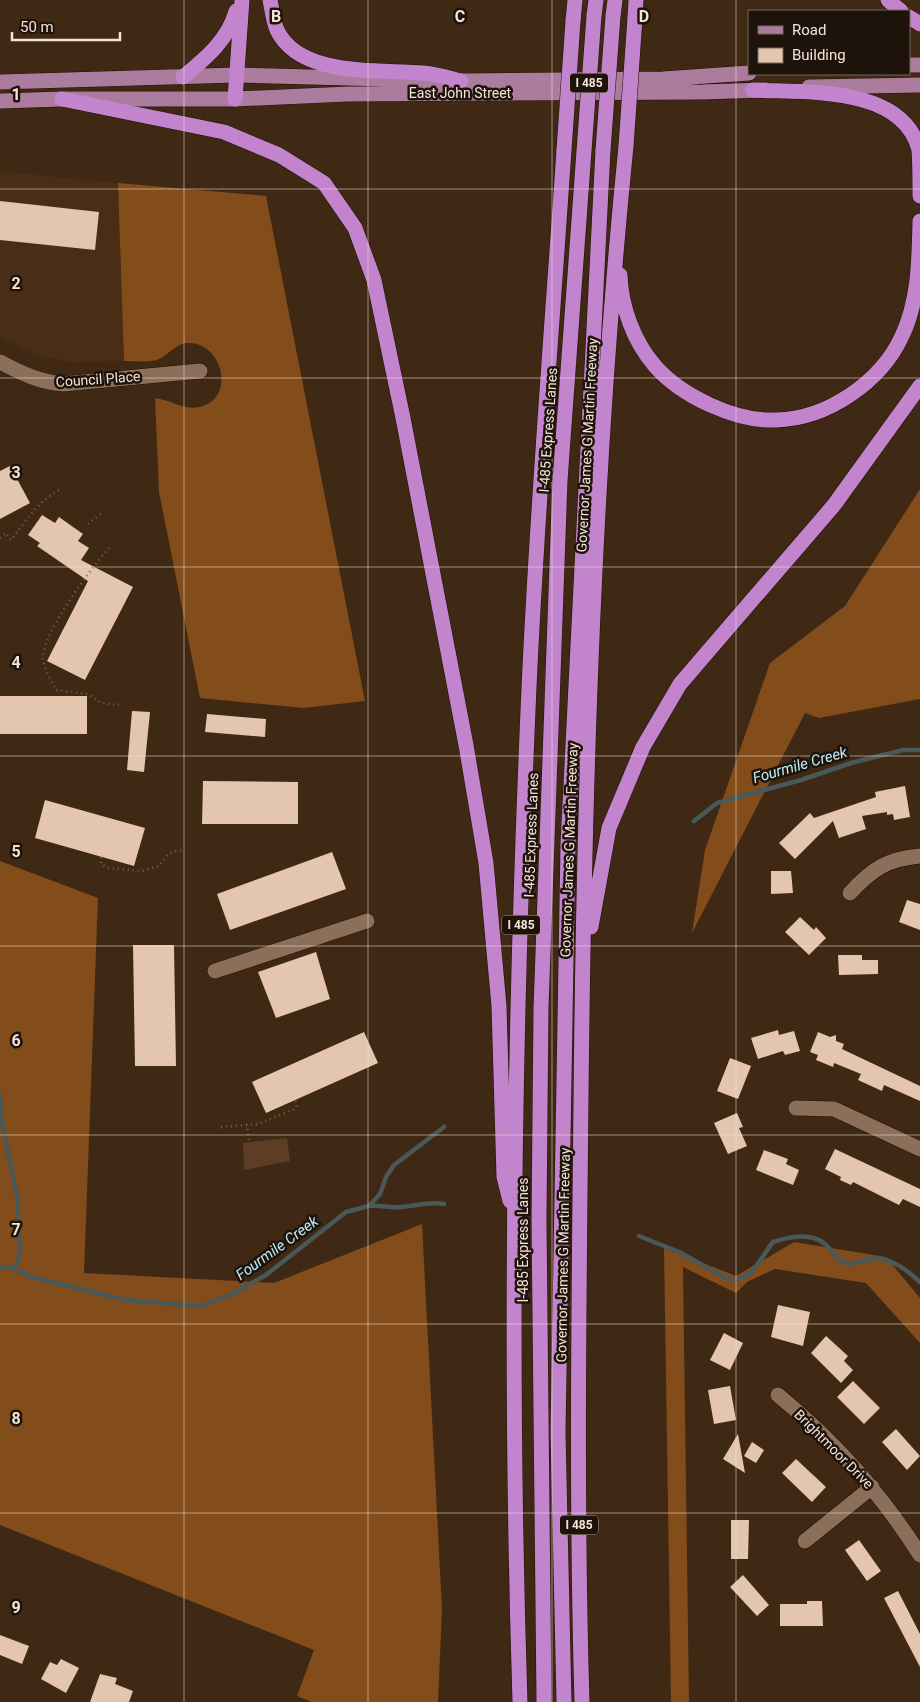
<svg xmlns="http://www.w3.org/2000/svg" width="920" height="1702" font-family="Roboto,sans-serif">
<style>
.built{fill:#4a2d15}
.green{fill:#5d3e24}
.forest{fill:#824c1b}
.lines{fill:none;stroke-linecap:round;stroke-linejoin:round}
.stream{stroke:#495959;stroke-width:4.5}
.building{fill:#e4c6af}
.minor-casing{stroke:#251000;stroke-width:16}
.major-casing{stroke:#251000;stroke-width:16}
.highway-casing{stroke:#251000;stroke-width:16}
.path{stroke:#776250;stroke-width:2.5;stroke-dasharray:1 4;stroke-linecap:butt}
.minor{stroke:#8b6f5a;stroke-width:15}
.major{stroke:#ac7c9f;stroke-width:15}
.highway{stroke:#c284cd;stroke-width:15}
.highway-bridge-casing{stroke:#251000;stroke-width:16;stroke-linecap:butt}
.highway-bridge{stroke:#c284cd;stroke-width:15}
.grid{fill:none;stroke:#f4e4d8;stroke-width:1;stroke-opacity:0.55}
.labels{text-anchor:middle;stroke-width:5;stroke-linejoin:round;paint-order:stroke}
.shield{fill:#1e130b;stroke:#b4a59a;stroke-width:1}
.shield-label{font-size:12px;font-weight:bold;fill:#f4e4d8}
.street-label{font-size:14px;fill:#f4e4d8;stroke:#1e130b}
.water-label{font-size:15px;font-style:italic;fill:#beedf7;stroke:#1e130b}
.grid-label{font-size:16px;text-anchor:middle;font-weight:bold;fill:#f4e4d8;stroke:#1e130b;stroke-width:5;stroke-linejoin:round;paint-order:stroke}
</style>
<rect width="100%" height="100%" fill="#3f2814"/>
<path class="built" d="M0,171L118,183L124,361L69,362L38,356L0,337Z"/>
<path class="green" d="M287,1138L290,1161L244,1170L243,1143Z"/>
<path class="forest" d="M118,183L266,196L365,701L304,708L200,698L159,492L155,398C172,400 185,412 203,406C236,394 221,343 189,343C176,343 170,354 159,359C150,363 134,361 124,361Z
M920,489V699L819,718L805,713L692,933L705,850L770,663L845,606Z
M0,861L98,898L84,1273L274,1283L422,1224L442,1609L438,1702H312L297,1696L314,1650L0,1525Z
M794,1242L886,1257L920,1298V1343L866,1283L775,1269L747,1282L736,1293L683,1267L689,1702H671L664,1248L736,1276Z"/>
<g class="lines">
<path class="stream" d="M694,821L717,803L801,780L851,763L903,750H920
M0,1094L1,1118L18,1201L17,1225L20,1246L19,1259L13,1268
M369,1206C380,1205 390,1208 401,1207C417,1206 428,1201 444,1204
M639,1236L679,1252L728,1279C752,1283 760,1258 773,1242C788,1237 810,1232 824,1243C833,1250 835,1261 847,1263C855,1264 862,1261 870,1259C888,1255 907,1270 920,1282
M0,1267L13,1268L31,1277L126,1300L201,1306L232,1294L266,1275L346,1212L369,1206L380,1194L386,1177L394,1165L444,1127"/>
</g>
<path class="building" d="M0,201L99,212L95,250L0,240Z
M10,466L30,503L0,519V471Z
M42,515L55,523L59,517L83,534L78,541L89,548L81,560L133,587L85,680L47,661L88,581L37,546L40,543L28,535Z
M0,696H87V734H0Z
M132,711L150,712L144,772L127,770Z
M207,714L266,719L265,737L205,732Z
M203,781L298,782V824H202Z
M905,786L910,817L894,820L893,814L887,815V812L862,816L866,829L839,838L833,821L795,859L779,843L810,813L814,818L876,797L875,792Z
M45,800L145,828L134,866L35,838Z
M332,852L346,889L230,930L217,894Z
M771,871H791L793,893L771,894Z
M907,900L920,904V930L899,922Z
M800,917L814,930L816,927L826,938L809,955L785,932Z
M133,945H174L176,1066H135Z
M316,952L330,999L276,1018L258,972Z
M838,955H862V960H878V974L839,975Z
M778,1030L779,1035L794,1031L800,1051L785,1055L783,1051L758,1059L751,1038Z
M364,1032L378,1063L266,1113L252,1082Z
M818,1032L830,1037L836,1035V1041L844,1044L842,1049L920,1086V1101L884,1085L882,1091L858,1080L861,1074L834,1063L833,1067L816,1060L818,1055L810,1052Z
M730,1058L751,1066L738,1099L717,1091Z
M737,1113L743,1127L739,1128L747,1146L728,1154L714,1123Z
M835,1149L920,1189V1207L903,1199L899,1205L853,1182L851,1185L840,1180L841,1177L825,1169Z
M764,1150L788,1159L786,1164L799,1170L793,1185L756,1170Z
M778,1305L810,1312L803,1346L771,1337Z
M724,1333L743,1343L730,1370L710,1360Z
M826,1336L848,1356L844,1361L853,1370L841,1383L811,1353Z
M853,1381L880,1408L864,1424L837,1397Z
M730,1386L736,1420L714,1424L708,1390Z
M896,1429L920,1456L907,1470L882,1442Z
M738,1434L745,1473L723,1459Z
M752,1442L764,1450L756,1463L744,1456Z
M796,1459L826,1487L812,1502L782,1473Z
M731,1520H749L748,1559H731Z
M859,1540L881,1571L867,1581L845,1550Z
M743,1575L769,1605L757,1616L730,1587Z
M898,1591L920,1634V1667L884,1598Z
M807,1601H822L823,1626H780V1604H807Z
M0,1635L29,1646L22,1664L0,1655Z
M61,1659L79,1668L66,1693L41,1679L50,1662L57,1665Z
M100,1674L117,1678L115,1684L133,1691L129,1702H90Z"/>
<g class="lines">
<g class="minor-casing">
<path id="minor" d="M0,362C21,373 39,382 63,384L200,371
M850,893C872,869 887,859 920,856
M215,971L367,921
M796,1108L834,1109L920,1149
M778,1395C836,1443 880,1492 920,1555
M805,1541L872,1487"/>
</g>
<g class="major-casing">
<path id="major" d="M909,65H920
M0,82L236,75L461,81L663,79L749,73
M809,87L920,85
M0,101L62,99H235L348,94L702,92L766,90"/>
</g>
<g class="highway-casing">
<path id="highway" d="M270,0C272,9 273,21 277,30C300,78 380,69 424,73C436,74 449,78 461,81
M888,0L901,11
M594,16L596,0
M613,16L615,0
M909,17L920,24
M635,18L636,0
M573,21L575,0
M183,77C206,58 228,40 236,11
M753,90C804,93 903,85 919,150C920,164 920,182 920,196
M62,99L224,132L279,155L324,183L355,228L374,280L403,418L466,745L486,863L499,1006L504,1177L510,1201
M235,99L242,0
M620,275C621,307 634,342 655,366C681,396 736,422 776,420C827,419 881,382 902,336C919,300 919,260 920,221
M591,927L609,828L643,747L680,684L834,505L920,386
M520,1702C509,1364 514,1025 529,688C537,508 552,329 564,150
M544,1702L539,1220L541,1008L560,481L584,151
M564,1702L558,1432L568,844L603,150
M582,1702C576,1501 579,1300 581,1100C584,782 594,463 626,146"/>
</g>
<path class="path" d="M88,524L103,512
M0,538L6,533L11,540C26,521 39,500 61,489
M109,548C92,567 39,637 43,661C45,671 52,681 56,690L88,694L101,703L119,705
M101,857V864L107,868L142,871L159,866L169,853L185,849
M247,1124L249,1142
M221,1127L258,1124L295,1109L297,1105L295,1100"/>
<use href="#minor" class="minor"/>
<use href="#major" class="major"/>
<use href="#highway" class="highway"/>
<g class="highway-bridge-casing">
<path id="highway-bridge" d="M626,146L635,18
M564,150L573,21
M603,150L613,16
M584,151L594,16"/>
</g>
<use href="#highway-bridge" class="highway-bridge"/>
</g>
<path class="grid" d="M184,0V1702M368,0V1702M552,0V1702M736,0V1702M0,189H920M0,378H920M0,567H920M0,756H920M0,946H920M0,1135H920M0,1324H920M0,1513H920"/>
<g class="labels">
<g class="shield">
<rect x="570" y="73.5" width="38" height="19" rx="4"/>
<rect x="502" y="915.5" width="38" height="19" rx="4"/>
<rect x="560" y="1515.5" width="38" height="19" rx="4"/>
</g>
<g class="shield-label">
<text x="589" y="87">I 485</text>
<text x="521" y="929">I 485</text>
<text x="579" y="1529">I 485</text>
</g>
<g class="street-label">
<text x="460" y="98">East John Street</text>
<text transform="translate(98 379) rotate(-4)" y="5">Council Place</text>
<text transform="translate(548 430) rotate(-86)" y="5">I-485 Express Lanes</text>
<text transform="translate(587 445) rotate(-87)" y="5">Governor James G Martin Freeway</text>
<text transform="translate(531 835) rotate(-88)" y="5">I-485 Express Lanes</text>
<text transform="translate(569 850) rotate(-88)" y="5">Governor James G Martin Freeway</text>
<text transform="translate(523 1240) rotate(-90)" y="5">I-485 Express Lanes</text>
<text transform="translate(563 1255) rotate(-89)" y="5">Governor James G Martin Freeway</text>
<text transform="translate(834 1449) rotate(45)" y="5">Brightmoor Drive</text>
</g>
<g class="water-label">
<text transform="translate(800 765) rotate(-16)" y="5">Fourmile Creek</text>
<text transform="translate(277 1248) rotate(-36)" y="5">Fourmile Creek</text>
</g>
</g>
<g class="grid-label">
<text x="276" y="22">B</text>
<text x="460" y="22">C</text>
<text x="644" y="22">D</text>
<text x="16" y="100">1</text>
<text x="16" y="289">2</text>
<text x="16" y="478">3</text>
<text x="16" y="668">4</text>
<text x="16" y="857">5</text>
<text x="16" y="1046">6</text>
<text x="16" y="1235">7</text>
<text x="16" y="1424">8</text>
<text x="16" y="1613">9</text>
</g>
<rect x="748" y="10" width="162" height="65" fill="#1e130b" stroke="#74675d"/>
<rect x="758" y="26" width="25" height="8" fill="#ac7c9f" stroke="#74675d"/>
<text x="792" y="35" font-size="15" fill="#f4e4d8">Road</text>
<rect x="758" y="48" width="25" height="15" fill="#e4c6af" stroke="#74675d"/>
<text x="792" y="60" font-size="15" fill="#f4e4d8">Building</text>
<path d="M12 32v8h108v-8" fill="none" stroke="#f4e4d8" stroke-width="2.5"/>
<text x="20" y="32" font-size="15" fill="#f4e4d8" stroke="#1e130b" stroke-width="4" paint-order="stroke">50 m</text>
</svg>
